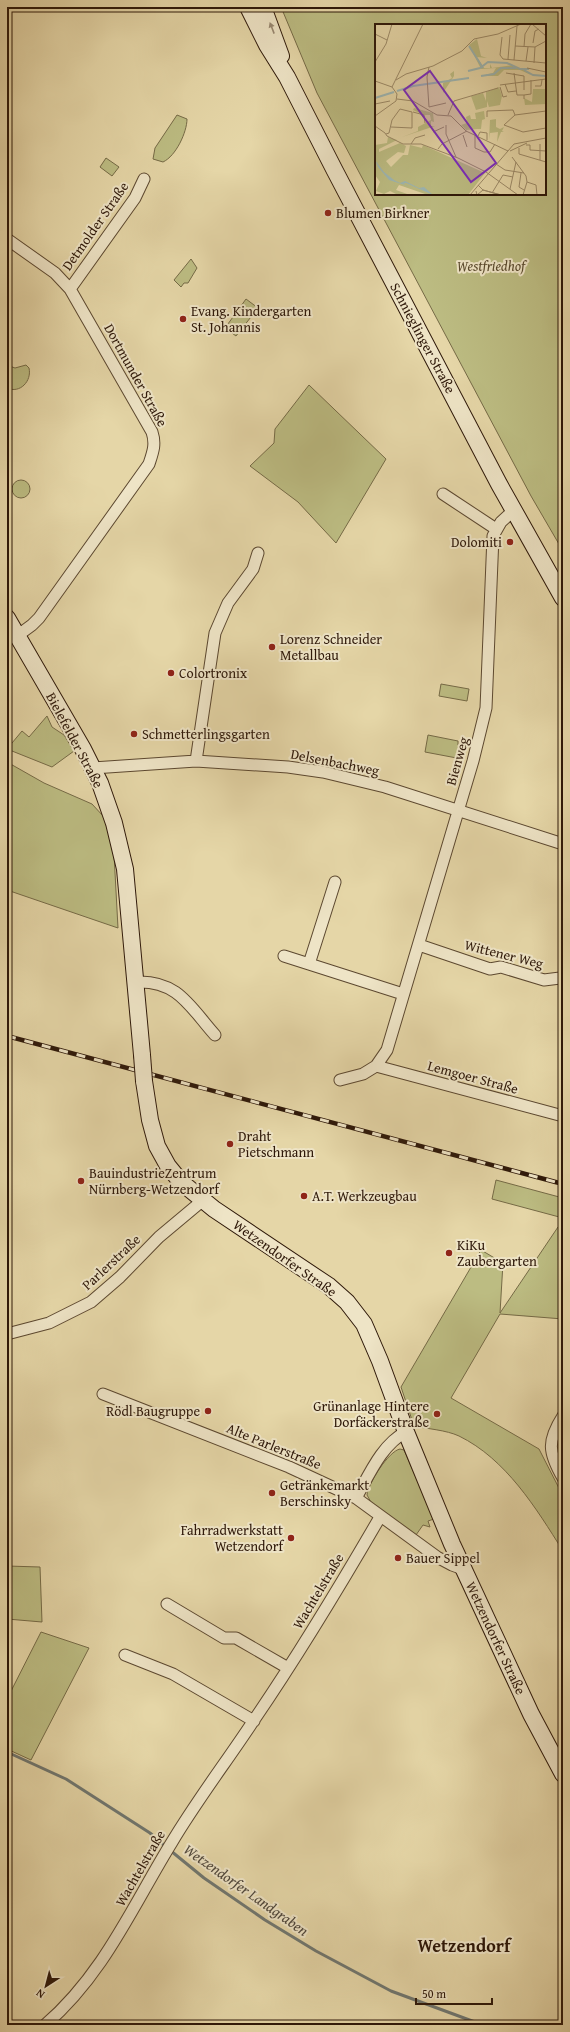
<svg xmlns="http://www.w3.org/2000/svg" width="570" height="2032" font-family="'Gentium Book Plus',serif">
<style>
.green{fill:#bcbc82;stroke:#756a46;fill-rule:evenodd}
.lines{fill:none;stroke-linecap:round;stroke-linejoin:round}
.stream{stroke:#707770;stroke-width:3}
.street-casing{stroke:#5c4830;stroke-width:13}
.secondary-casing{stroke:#2e1809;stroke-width:18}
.street{stroke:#eee4c6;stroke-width:11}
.secondary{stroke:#eee4c6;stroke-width:16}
.rail-casing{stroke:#2e1809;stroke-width:4.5}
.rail{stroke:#eee4c6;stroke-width:3;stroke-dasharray:9;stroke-linecap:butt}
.secondary-bridge-casing{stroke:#2e1809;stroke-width:18;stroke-linecap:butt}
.secondary-bridge{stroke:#eee4c6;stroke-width:16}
.oneway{fill:#988871}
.poi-dot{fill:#8f2418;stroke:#eee4c6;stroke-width:1.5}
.labels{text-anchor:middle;stroke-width:4;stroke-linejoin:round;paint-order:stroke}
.poi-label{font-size:14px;fill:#2e1809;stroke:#eee4c6;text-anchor:start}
.street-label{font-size:14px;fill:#2e1809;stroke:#eee4c6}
.park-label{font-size:14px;font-style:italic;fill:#59492d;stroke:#eee4c6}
.water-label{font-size:15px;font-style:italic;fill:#4f473c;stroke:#eee4c6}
.district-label{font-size:18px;font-weight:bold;fill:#2e1809;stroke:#eee4c6}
.inset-river{fill:none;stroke:#9cb6b4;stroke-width:2}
.inset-road{fill:none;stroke:#9c8a68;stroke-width:1}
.view{fill:#7b2cbf;fill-opacity:0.15;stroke:#7b2cbf;stroke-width:2}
.inset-edge{fill:none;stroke:#2e1809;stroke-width:2}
</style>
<rect width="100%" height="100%" fill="#e5d6a7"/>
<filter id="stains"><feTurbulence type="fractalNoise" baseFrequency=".005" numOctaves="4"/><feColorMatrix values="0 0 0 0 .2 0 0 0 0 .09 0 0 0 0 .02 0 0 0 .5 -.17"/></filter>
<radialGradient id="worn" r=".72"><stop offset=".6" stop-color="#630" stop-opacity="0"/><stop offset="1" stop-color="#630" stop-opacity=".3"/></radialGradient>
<path class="green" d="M281,7H563V551L531,496L317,93ZM376,25H545V194H376Z
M177,115L187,119C187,132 176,156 163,162L153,159L155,148Z
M106,158L119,167L112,176L100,167Z
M191,259L197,268L188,283H184L181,287L174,280Z
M246,299L258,308L236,336L225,328Z
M7,365L15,368L26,365L29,368C32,381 20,394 7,388Z
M309,385L386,459L336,543L298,502L250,466L274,443L275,429Z
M12 489a9 9 0 1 1 18 0a9 9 0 1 1-18 0Z
M441,684L469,689L467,701L439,696Z
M47,716L52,727L64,735L74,751L52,767L7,749L22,731L29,737Z
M428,735L458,741V745L464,746L462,759L425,752Z
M7,762L44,783L92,804L104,817L114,854L118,928L7,890Z
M496,1180L563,1198V1218L492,1199Z
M558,1227L563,1228V1319L500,1314L451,1398L539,1449L563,1496V1551C536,1508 506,1459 459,1436C446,1430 428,1429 414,1426L401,1387L481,1250L503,1263L500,1313Z
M400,1449L404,1450L434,1519L428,1521L430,1527L423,1525L416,1535L372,1504L367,1495C368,1483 389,1451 400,1449Z
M7,1566L40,1567L42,1622L7,1619Z
M41,1632L89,1648L31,1760L7,1749V1699Z"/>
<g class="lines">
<path class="stream" d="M7,1752L66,1779L150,1833L166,1847
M171,1851L204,1878L265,1920L316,1951L391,1991L483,2025"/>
<g class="street-casing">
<path id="street" d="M7,239L55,273L70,289L152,432C156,444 153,452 149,464L39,618L32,625L17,636
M70,289L135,198L144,179
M443,494L496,529
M196,761L215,633L228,603L253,569L258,553
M93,768L196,761L288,767L323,772L385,787L563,844
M419,945L490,969L501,967L544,980L560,978
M284,956L403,994
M309,964L335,882
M136,982C178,980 190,1007 215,1035
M376,1066L563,1116
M340,1080L363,1074L376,1066L387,1050L473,761L486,708L493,536L501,522L514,510
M7,1334L49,1323L91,1302L120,1277L159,1237L202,1201
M103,1394L289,1467L356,1498L437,1557L452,1565L463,1569
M563,1416C547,1441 548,1452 563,1478
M356,1498C369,1475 382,1444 406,1432
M167,1604L224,1638H236L288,1668
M125,1655L173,1674L254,1721
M45,2025C104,1974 132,1907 172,1842C197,1800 227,1761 254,1720C299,1654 340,1586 380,1517"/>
</g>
<g class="secondary-casing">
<path id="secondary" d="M248,7L267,45L287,77L335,171L499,484L563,598
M263,7L281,56
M7,618L83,749L100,783L114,823L125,869L142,1055
M144,1081L150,1120L157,1146L168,1166L181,1182L214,1209L329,1286L347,1302L364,1324L380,1361L406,1432L452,1544L531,1714L563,1774"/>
</g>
<use href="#street" class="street"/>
<use href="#secondary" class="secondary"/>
<g class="rail-casing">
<path id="rail" d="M7,1036L563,1184"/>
</g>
<use href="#rail" class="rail"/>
<g class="secondary-bridge-casing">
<path id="secondary-bridge" d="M142,1055L144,1081"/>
</g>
<use href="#secondary-bridge" class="secondary-bridge"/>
</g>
<defs><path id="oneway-solid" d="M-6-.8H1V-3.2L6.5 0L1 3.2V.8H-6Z"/></defs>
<use class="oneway" href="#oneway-solid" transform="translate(272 28) rotate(-111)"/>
<g class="poi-dot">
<circle cx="328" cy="213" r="4"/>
<circle cx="183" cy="319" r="4"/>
<circle cx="510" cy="542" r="4"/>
<circle cx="272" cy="647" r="4"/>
<circle cx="171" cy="673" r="4"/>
<circle cx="134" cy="734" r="4"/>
<circle cx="230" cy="1144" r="4"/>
<circle cx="81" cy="1181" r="4"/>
<circle cx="304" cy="1196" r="4"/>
<circle cx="449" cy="1253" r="4"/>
<circle cx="208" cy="1411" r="4"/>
<circle cx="437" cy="1414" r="4"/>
<circle cx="272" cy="1493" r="4"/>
<circle cx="291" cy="1538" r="4"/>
<circle cx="398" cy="1558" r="4"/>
</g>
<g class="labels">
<g class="poi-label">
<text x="336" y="218">Blumen Birkner</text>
<text x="191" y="316">Evang. Kindergarten<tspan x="191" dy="16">St. Johannis</tspan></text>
<text x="502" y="547" text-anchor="end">Dolomiti</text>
<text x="280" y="644">Lorenz Schneider<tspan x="280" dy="16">Metallbau</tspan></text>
<text x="179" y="678">Colortronix</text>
<text x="142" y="739">Schmetterlingsgarten</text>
<text x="238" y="1141">Draht<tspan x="238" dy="16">Pietschmann</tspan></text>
<text x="89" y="1178">BauindustrieZentrum<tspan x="89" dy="16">Nürnberg-Wetzendorf</tspan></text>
<text x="312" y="1201">A.T. Werkzeugbau</text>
<text x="457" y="1250">KiKu<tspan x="457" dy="16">Zaubergarten</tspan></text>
<text x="429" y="1411" text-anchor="end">Grünanlage Hintere<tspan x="429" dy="16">Dorfäckerstraße</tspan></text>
<text x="200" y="1416" text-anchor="end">Rödl Baugruppe</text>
<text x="280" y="1490">Getränkemarkt<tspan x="280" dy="16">Berschinsky</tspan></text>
<text x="283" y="1535" text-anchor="end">Fahrradwerkstatt<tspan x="283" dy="16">Wetzendorf</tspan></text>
<text x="406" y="1563">Bauer Sippel</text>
</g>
<g class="street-label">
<text transform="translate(95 226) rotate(-55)" y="5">Detmolder Straße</text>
<text transform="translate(423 338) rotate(62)" y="5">Schnieglinger Straße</text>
<text transform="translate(136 375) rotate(61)" y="5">Dortmunder Straße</text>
<text transform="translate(75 740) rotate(62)" y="5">Bielefelder Straße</text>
<text transform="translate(457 761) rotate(-74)" y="5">Bienweg</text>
<text transform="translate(335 762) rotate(11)" y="5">Delsenbachweg</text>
<text transform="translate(504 954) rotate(14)" y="5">Wittener Weg</text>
<text transform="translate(473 1077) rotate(15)" y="5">Lemgoer Straße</text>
<text transform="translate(285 1258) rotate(35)" y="5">Wetzendorfer Straße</text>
<text transform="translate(111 1262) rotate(-43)" y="5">Parlerstraße</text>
<text transform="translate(274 1446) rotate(22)" y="5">Alte Parlerstraße</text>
<text transform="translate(318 1591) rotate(-59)" y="5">Wachtelstraße</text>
<text transform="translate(496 1638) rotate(65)" y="5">Wetzendorfer Straße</text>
<text transform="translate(140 1868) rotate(-60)" y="5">Wachtelstraße</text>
</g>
<g class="park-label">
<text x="491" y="271">Westfriedhof</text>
</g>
<g class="water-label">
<text transform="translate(246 1890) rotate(35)" y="5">Wetzendorfer Landgraben</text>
</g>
<g class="district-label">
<text x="464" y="1952">Wetzendorf</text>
</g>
</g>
<g transform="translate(375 24)">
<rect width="171" height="171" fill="#e5d6a7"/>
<path d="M102,15L106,32L112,34L102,33L109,44H115V40L117,44L138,41V44H147L156,51L145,46H129L123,52H106L118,49L121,44L106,45L94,21ZM79,47V52L68,69V59L77,54L75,50ZM124,63L127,72L125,81L114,83L112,77V83L101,86L96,72L108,69L111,77V68ZM158,65H171V80L150,81L149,74L157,78ZM39,84L58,89L59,98L56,97V102H60L27,113L43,107V103L56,96L55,91H49L38,86ZM109,87L110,95L107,96L106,105H102L101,110L102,105L91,106L86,101L92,99L91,93L95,91L96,95H101L100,89ZM121,95V103L125,105L129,103L127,107L129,108H126L122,118L123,108L115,109L114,116L115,96ZM13,113L22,116L4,125V128L25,119L31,122L29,129L23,128L11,137L16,143L28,131H33L35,121L47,124L48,121L110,149L93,171H53L24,161L21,166L35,171H23L15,167L9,170L1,167L5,158L0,151V121L12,119Z" fill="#bcbc82"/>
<path d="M0,136L9,148L19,156L25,159L30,157L44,164L49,163L58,171L31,159L28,160L39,164L14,156L3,143Z" fill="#9cb6b4"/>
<path class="inset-river" d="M94,22L108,44M149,46L158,51L171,52M93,47L105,44L113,38L132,39L145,45H154M106,52L119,50L126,44H141M22,67L38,62L94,54M0,74L19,68"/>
<path class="inset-road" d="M157,0L171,12M0,10L12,16M127,13L125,31L128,35L171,39M158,19L160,7L164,5M140,22L160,23L171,17M149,23L150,10L156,0M133,35L135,11M139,36L142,2M151,37L153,23M0,38L11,20L17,0M159,39L160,23M152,44L171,48M131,49L149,52V66M139,49L142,71H149M21,56L31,50L58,42L87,27L99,15L123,10L146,0M0,57L17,63M130,60L133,68L141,67M125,61L171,55M160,62H166L167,56M17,63L48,0M125,63L128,73L132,72M22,75L38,77L62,91L76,92L91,107L133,127M149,75V71L156,70V56M0,80L15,77M54,83L52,53L54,43M54,83L71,79M171,87L140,91L129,101L148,108L171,104M38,88L49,91L50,99M73,91L79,77L123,64M0,92L21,77L22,70L17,63M112,93V87L138,86L140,91M71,101V110L81,133M0,102L10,109L12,112L28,120H46L83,134L111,148L143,171M58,108L69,103M11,110L14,109L17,96L25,85L37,88V104L16,103M88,111L92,123M100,111V124L109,128H115L120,120M103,112L105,108L112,109V116M36,120L40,114L50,111M165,120V136M151,121H155V126L171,127M144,124V130L171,138M63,125L67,120L92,107M135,127L152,119M137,133L151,152L152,158L161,161L162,171M121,140L130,146L149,149M146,149L144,163L149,166M103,161L108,166L126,171M135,165L141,138M101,167L102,171L108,166L126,171M117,169L128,151L138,153M95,171L139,120L171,114M148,171L152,158"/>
<path class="view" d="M55,47L121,139L96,158L29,66Z"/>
<rect width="171" height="171" class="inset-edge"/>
</g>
<rect width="570" height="2032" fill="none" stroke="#e5d6a7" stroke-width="24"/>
<rect x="8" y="8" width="554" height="2016" fill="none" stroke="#2e1809" stroke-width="2"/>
<rect x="12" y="12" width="546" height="2008" fill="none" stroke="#2e1809"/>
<g transform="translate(46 1986) rotate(216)" stroke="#eee4c6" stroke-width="3" paint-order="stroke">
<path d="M0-3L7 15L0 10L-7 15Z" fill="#2e1809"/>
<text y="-6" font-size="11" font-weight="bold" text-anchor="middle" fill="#2e1809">N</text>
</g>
<path d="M416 1998v6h76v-6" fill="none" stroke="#2e1809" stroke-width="2"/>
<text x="422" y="1998" font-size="12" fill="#2e1809" stroke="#eee4c6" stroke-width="3" paint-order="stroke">50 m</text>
<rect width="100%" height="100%" filter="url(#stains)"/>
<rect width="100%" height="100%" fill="url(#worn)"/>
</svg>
